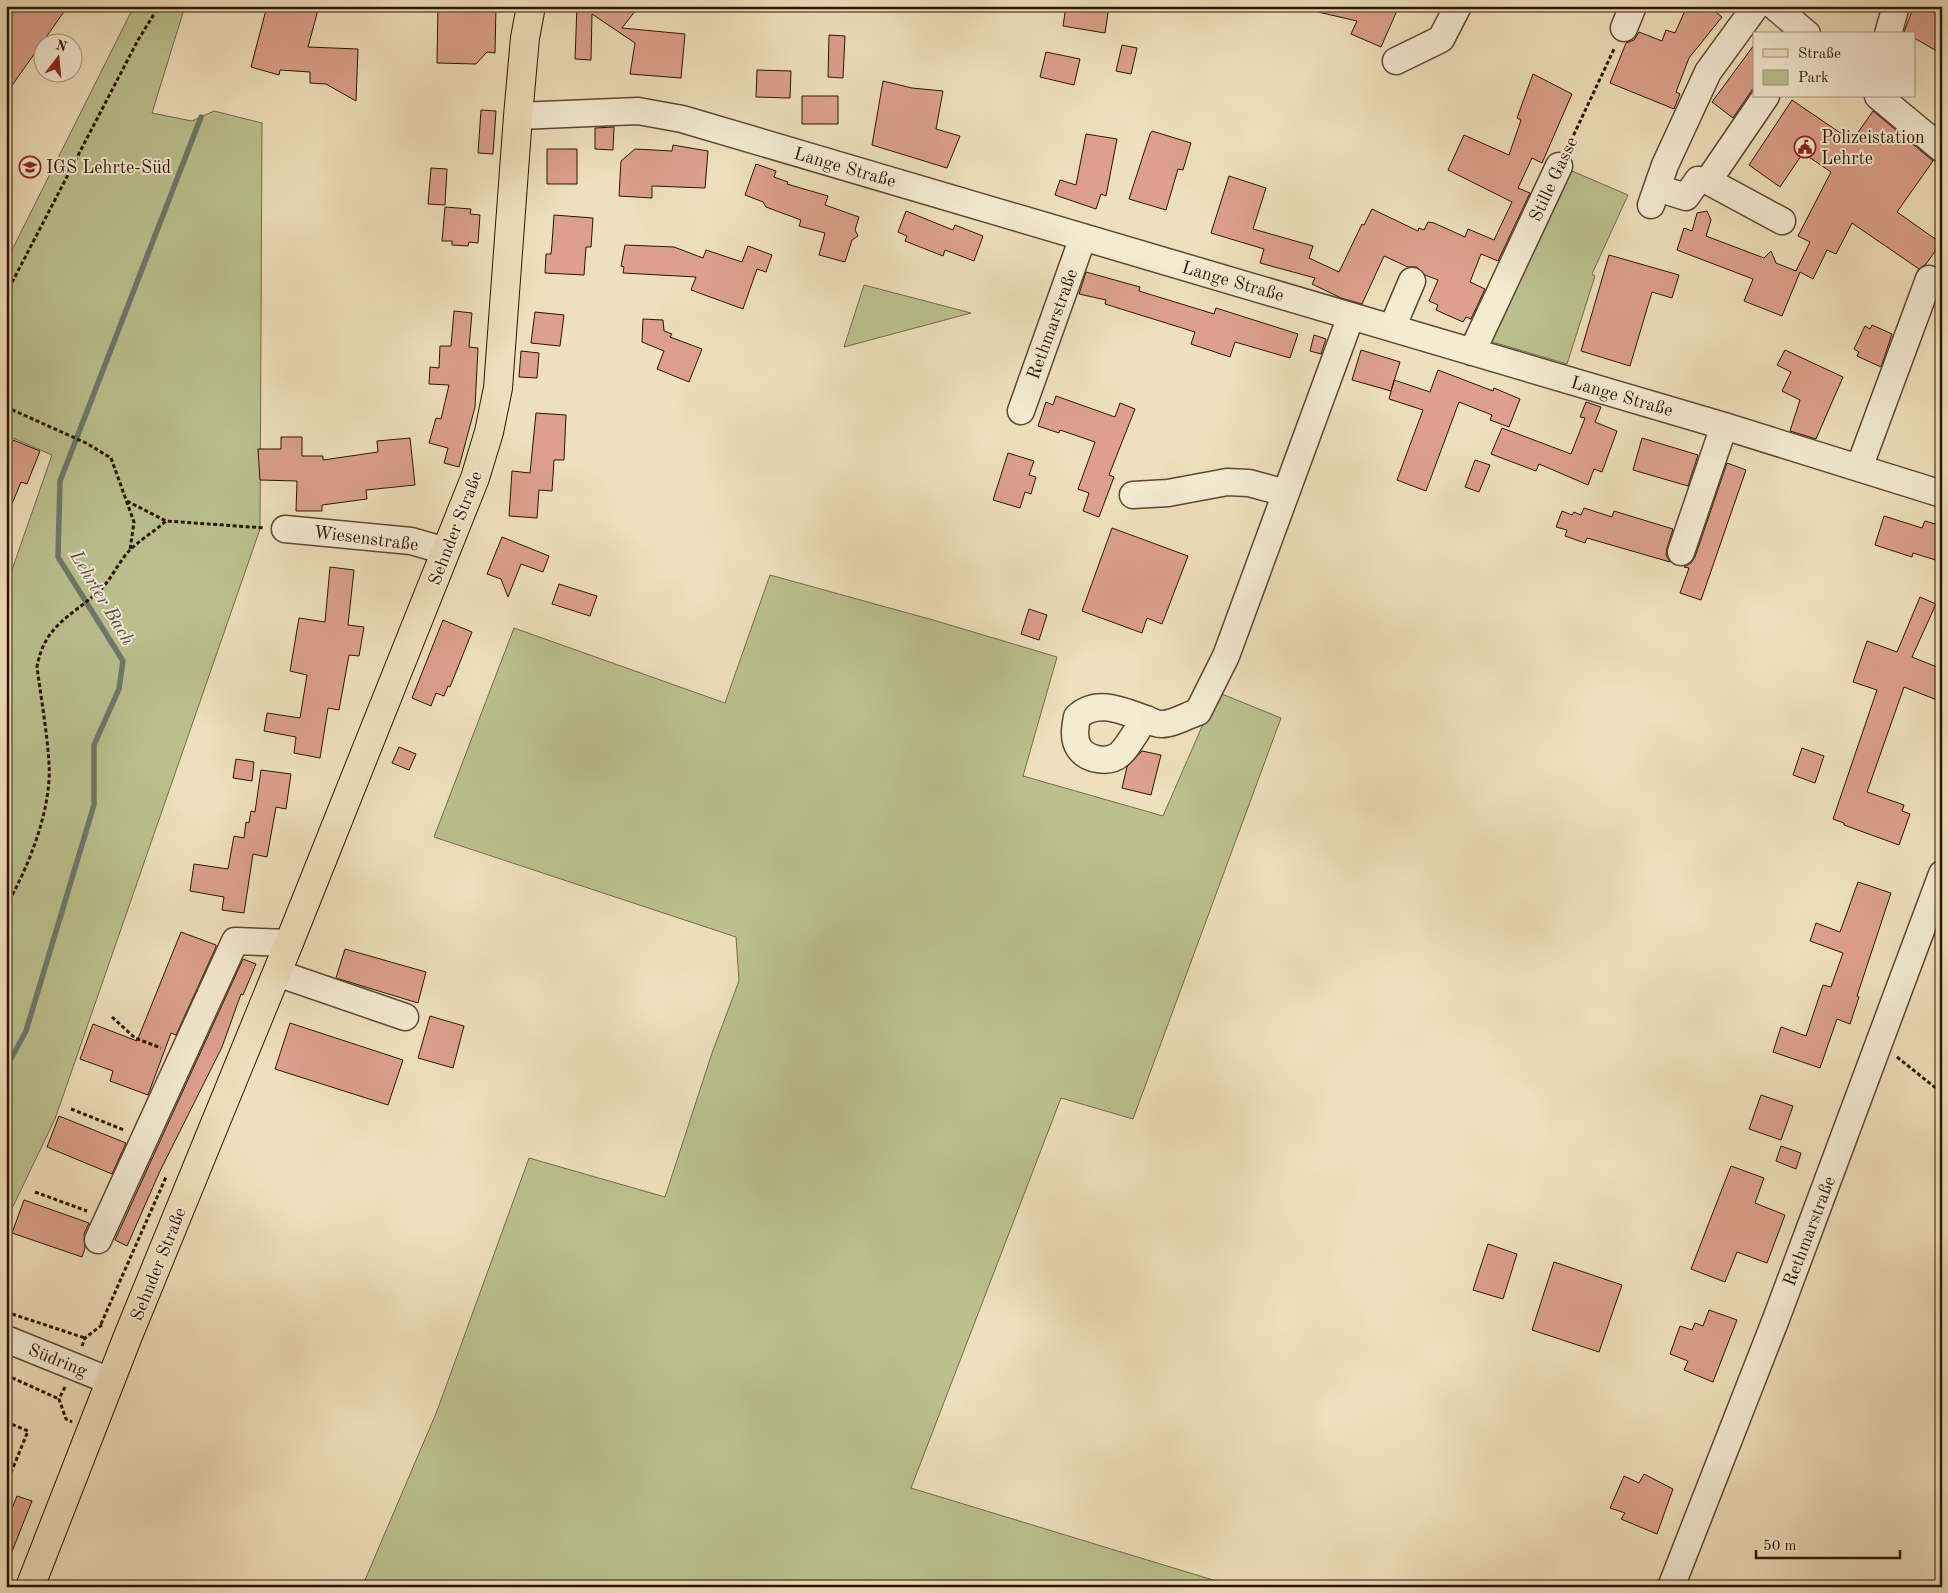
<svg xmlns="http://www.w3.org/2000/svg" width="1948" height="1593" font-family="'Old Standard TT',serif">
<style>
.green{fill:#bbc18e;stroke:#746a49}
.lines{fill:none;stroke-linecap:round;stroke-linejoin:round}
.stream{stroke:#6d796b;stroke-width:5.5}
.building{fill:#dca08c;stroke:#2c1404}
.minor-casing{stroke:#5c4732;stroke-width:29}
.major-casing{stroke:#2c1404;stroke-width:30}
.path{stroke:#2c1404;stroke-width:3;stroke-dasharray:4 2.5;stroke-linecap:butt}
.minor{stroke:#f4ebd3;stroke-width:26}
.major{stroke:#eee0bc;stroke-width:28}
.labels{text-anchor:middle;stroke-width:4;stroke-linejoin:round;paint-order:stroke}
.poi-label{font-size:18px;fill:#2c1404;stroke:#f4ebd3;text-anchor:start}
.street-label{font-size:18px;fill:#2c1404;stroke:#f4ebd3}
.water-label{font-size:19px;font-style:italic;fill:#524f40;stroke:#f4ebd3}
</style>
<rect width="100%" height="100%" fill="#eee0bc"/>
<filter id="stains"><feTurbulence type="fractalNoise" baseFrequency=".004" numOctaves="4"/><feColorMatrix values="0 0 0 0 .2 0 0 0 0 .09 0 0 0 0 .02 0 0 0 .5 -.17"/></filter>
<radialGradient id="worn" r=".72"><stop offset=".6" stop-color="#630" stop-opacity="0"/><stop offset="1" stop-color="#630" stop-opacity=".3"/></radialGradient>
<path class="green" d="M134,6H185L152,113L192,121L214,111L262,123L260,529L55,1119L6,1221V587L52,455L6,435V262Z
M1565,168L1628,195L1592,274L1595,276L1567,364L1489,341Z
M864,285L971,313L844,347Z
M770,575L933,620L1057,657L1023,776L1163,816L1217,692L1281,718L1133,1119L1061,1098L911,1488L1236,1587H362L437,1411L529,1158L665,1197L712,1053L739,981L736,937L434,837L514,628L725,703Z"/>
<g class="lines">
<path class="stream" d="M6,1068L26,1031L94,805V745L119,689L123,661L58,557L60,481L201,117"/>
</g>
<path class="building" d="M6,6H68L6,94Z
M267,6H319L308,47L358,49L356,101L326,84L310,83V72L280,70L279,75L251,67Z
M438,6H496L495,53L487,52L476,64L437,63Z
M577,6H639L622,28L685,34L681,78L630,74L635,43L592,14L591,60L575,59Z
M1066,6H1109L1105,33L1063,26Z
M1319,6H1399L1381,47L1351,34L1357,21L1318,12Z
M1687,6H1708L1722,17L1689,58L1676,92L1680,94L1674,109L1610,83L1626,43L1634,40L1639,32L1662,41L1666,30L1675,33Z
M1914,6H1942V54L1914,38V34L1904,32Z
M829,35L845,36L843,78L828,77Z
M1122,45L1137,48L1131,74L1116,71Z
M1754,45V87L1733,118L1712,102Z
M1046,52L1080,59L1074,85L1040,77Z
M757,70L791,71L790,98L756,97Z
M1533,74L1572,94L1542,163L1532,158L1518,188L1530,193L1498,261L1481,254L1470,282L1485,289L1471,319L1466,317L1463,322L1436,310L1438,305L1429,301L1438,280L1425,275L1417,267H1408L1384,256L1362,304L1341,298L1312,284L1315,278L1260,263L1264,249L1211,233L1229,176L1266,188L1253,229L1313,246L1309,258L1339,272L1362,224L1364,225L1372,209L1418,231L1419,228L1424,230L1428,222L1434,223L1465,237L1468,229L1494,240L1512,202L1448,170L1464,135L1509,155L1521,120L1517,118Z
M883,81L912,88L943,91L936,129L960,136L947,168L872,145Z
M802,96H838V124H802Z
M1792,100L1852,141L1873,111L1933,161L1897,212L1941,243L1926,264L1919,269L1852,223L1836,254L1827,250L1813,279L1800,272L1782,316L1744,301L1753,279L1677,250L1684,228L1692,231L1697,213L1707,211L1711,220L1706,236L1764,258L1771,251L1776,263L1796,271L1810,242L1798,236L1831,172L1803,153L1780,187L1749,165Z
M481,110L496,111L493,154L478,153Z
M614,127L613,150L595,149V128Z
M1152,131L1191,143L1183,170L1178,169L1166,210L1129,199L1150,134Z
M1086,134L1117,139L1106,196L1101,194L1096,209L1055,195L1060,180L1076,185Z
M673,145L708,151L705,188L652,186V198L619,196L621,161L635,149L672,151Z
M547,149H577V184H547Z
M756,164L776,171L774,177L788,182L787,184L828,196L825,205L859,217L855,230L858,236L852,240L845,262L819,255L825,233L799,226L801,220L766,207L763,202L745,195Z
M431,168L447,169L445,205L428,204Z
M445,207L471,209L470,214L480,215L478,243L469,242L468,246L452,245V241H442Z
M906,211L953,230L955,225L983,236L974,261L945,250L943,256L905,241L907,236L898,232Z
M554,215L593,218L591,247H586L584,275L545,273L546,254H551L552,244Z
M625,245L674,247L703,258L706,250L742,262L748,246L772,255L766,272L757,269L743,309L691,290L696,277L623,273L624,267L621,266Z
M1609,255L1679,275L1672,298L1652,292L1630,366L1581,351Z
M1086,272L1140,287L1139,291L1214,314L1216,308L1298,334L1290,358L1235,342L1230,357L1191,344L1195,332L1105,304L1106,300L1079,294Z
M454,311L472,313L469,347L478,348L475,407L459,467L444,463L448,448L429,443L436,418L441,419L449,385L429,384L430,367L439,368L440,346H451Z
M535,312L564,315L560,346L531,343Z
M643,319L663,320L664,331L672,334L670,337L702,349L689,382L657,369L664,351L642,342Z
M1872,325L1892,334L1881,367L1857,356L1859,352L1854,349L1865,326L1870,329Z
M1314,335L1326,339L1321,354L1310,351Z
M1361,350L1400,362L1391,391L1352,380Z
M1785,350L1843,377L1816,439L1790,431L1800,400L1782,391L1791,372L1777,365Z
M521,351L539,353L537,378L519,377Z
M1438,370L1493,391L1494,388L1520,399L1509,427L1490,420L1492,415L1459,402L1426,491L1397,480L1423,410L1389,399L1394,380L1430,392Z
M1056,396L1115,417L1120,403L1135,409L1109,475L1114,477L1099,517L1083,511L1089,493L1078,489L1095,442L1060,430L1059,433L1038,426L1046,402L1053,405Z
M1586,402L1601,407L1595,422L1617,431L1602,472L1594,469L1588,485L1539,464L1536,471L1491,454L1502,428L1571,454L1585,418L1580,417Z
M536,413L566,415L564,460H554L552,491L539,490L537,518L509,516L512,471L530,473Z
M281,437H302V456H323V460L378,452L377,441L410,438L415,485L366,490L367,499L322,505V511H296L297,481L260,480L258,449H281Z
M1642,438L1698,455L1688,486L1633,470Z
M13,440L40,451L27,484L21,482L7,516L6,444L11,446Z
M1008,453L1034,461L1029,475L1036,477L1031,494L1025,492L1020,508L993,500Z
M1475,460L1490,465L1479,492L1465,487Z
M1727,463L1746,470L1701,600L1680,593L1689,568L1684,567L1691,563L1695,557Z
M1584,508L1612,517L1614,511L1673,529L1667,548L1666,555L1670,562L1587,538L1585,543L1565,536L1567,530L1556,527L1562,511L1572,515L1574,512L1581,515Z
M1884,516L1922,528L1925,521L1942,526V562L1913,553L1912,557L1875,545Z
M1112,528L1188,556L1162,624L1147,618L1142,633L1082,611Z
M502,537L549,556L543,572L521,564L508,597L501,579L487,574Z
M330,567L354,570L348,625L364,627L359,656L349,655L339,710L328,708L320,758L294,753L296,737L264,731L267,713L300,718L307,675L290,671L299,618L325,622Z
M559,584L597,596L590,616L552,604Z
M1920,597L1936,604L1912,657L1942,669V702L1904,687L1867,792L1904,805L1902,811L1910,814L1899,845L1844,825V823L1833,819L1877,690L1853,682L1867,641L1897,652Z
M1029,609L1047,615L1039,640L1021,634Z
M443,620L472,632L450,687L448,686L444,696L436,693L431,706L412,698Z
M399,747L416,754L409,770L392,763Z
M1802,748L1824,756L1815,783L1793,775Z
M1142,751L1161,755L1151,795L1122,788L1127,767Z
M236,759L254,762L252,781L233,778Z
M261,770L291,774L286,809L276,807L267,857L253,854L244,913L222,910L224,897L190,891L194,864L228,869L234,836L244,838L246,822L249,823L251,811L255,812Z
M1858,882L1891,893L1857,996L1859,997L1850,1024L1837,1019L1820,1068L1773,1052L1781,1027L1806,1036L1823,985L1831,987L1843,953L1810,941L1816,923L1840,932Z
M181,932L216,945V947L176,1035L171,1033L148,1095L110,1081L113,1071L80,1059L93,1024L137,1041Z
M345,949L426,972L418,1003L336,978Z
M243,959L256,964L243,995L241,994L222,1047L160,1171L127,1246L115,1240Z
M430,1016L464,1026L453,1068L418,1058Z
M290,1023L403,1060L388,1105L275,1069Z
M1761,1095L1793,1106L1781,1140L1749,1129Z
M59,1116L126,1143L112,1174L47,1147Z
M1781,1146L1801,1153L1796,1169L1776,1161Z
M1731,1166L1764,1178L1755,1203L1785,1215L1767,1263L1737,1252L1725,1282L1691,1269Z
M24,1200L89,1223L84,1234L85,1248L82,1257L12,1233Z
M1488,1244L1517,1254L1503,1299L1473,1290Z
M1554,1262L1622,1285L1599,1352L1532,1330Z
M1709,1310L1737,1320L1713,1382L1684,1370L1688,1361L1670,1354L1680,1326L1692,1330L1695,1323L1703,1326Z
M1644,1474L1673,1489L1657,1534L1621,1519L1625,1513L1610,1508L1624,1476L1639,1483Z
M17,1496L32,1501L7,1564L6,1523Z"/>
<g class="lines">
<g class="minor-casing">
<path id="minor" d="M1774,6L1807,34
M1624,28L1633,6
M1888,34L1896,6
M1396,61L1441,39L1458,6
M1878,96L1942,149
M518,116L638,111L682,119L1724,426L1942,494
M1708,181L1766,96
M1657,188L1686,197L1698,180L1708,181L1782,221
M1651,205L1665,165L1708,72L1756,6
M1392,328L1412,281
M1472,352L1559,166
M1021,411L1083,237
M1859,468L1929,279
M1133,495L1168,493L1227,482L1249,483L1286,493
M285,529L411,541L446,551
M1681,552L1724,426
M1145,719C1137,729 1129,746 1120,754C1109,764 1087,760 1079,748C1073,739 1075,727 1077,717C1097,698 1123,711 1146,719C1150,721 1156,724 1161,724C1171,725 1188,715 1198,712L1226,656L1351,316
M277,973L405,1017
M98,1240L235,941L289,943
M6,1339L110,1381
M1671,1587L1776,1319L1942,874"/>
</g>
<g class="major-casing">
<path id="major" d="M30,1587L128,1336L289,943L475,478L489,432L498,388L518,116L525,38L531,6"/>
</g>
<path class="path" d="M1568,147L1615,47
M6,294L138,40L159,6
M6,407L86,443L111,458L134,522L130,550
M127,501L166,521
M6,906C29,867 52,808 49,763C47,731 41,698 37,667C44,626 70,617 98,592C111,581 118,562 130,550C141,539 155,531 166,521L265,528
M112,1017L135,1038L161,1048
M1897,1057L1942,1093
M71,1109L124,1130
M35,1192L87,1211
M6,1312L85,1338
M101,1324L166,1177
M82,1346L85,1338L102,1325
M6,1375L59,1399
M65,1387L59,1399L66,1419L72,1422
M6,1422L28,1431L6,1485"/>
<use href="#minor" class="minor"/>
<use href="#major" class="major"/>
</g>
<defs>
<g id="civic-ring" transform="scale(1.125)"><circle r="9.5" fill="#f4ebd3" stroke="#8f2418" stroke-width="1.5"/><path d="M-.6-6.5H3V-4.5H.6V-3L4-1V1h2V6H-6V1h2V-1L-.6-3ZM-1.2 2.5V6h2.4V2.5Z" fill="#8f2418"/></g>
<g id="school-ring" transform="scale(1.125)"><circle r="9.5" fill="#f4ebd3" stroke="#8f2418" stroke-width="1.5"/><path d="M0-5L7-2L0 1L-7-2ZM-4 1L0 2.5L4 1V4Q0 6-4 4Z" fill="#8f2418"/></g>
</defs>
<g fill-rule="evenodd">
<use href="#civic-ring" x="1805" y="147"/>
<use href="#school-ring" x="30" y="167"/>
</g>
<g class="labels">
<g class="poi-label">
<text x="1821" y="143">Polizeistation<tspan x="1821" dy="21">Lehrte</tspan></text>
<text x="46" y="173">IGS Lehrte-Süd</text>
</g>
<g class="street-label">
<text transform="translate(845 167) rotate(16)" y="6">Lange Straße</text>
<text transform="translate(1553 179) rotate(-65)" y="6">Stille Gasse</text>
<text transform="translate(1233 281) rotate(16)" y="6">Lange Straße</text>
<text transform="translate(1052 324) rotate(-70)" y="6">Rethmarstraße</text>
<text transform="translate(1622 396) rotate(16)" y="6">Lange Straße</text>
<text transform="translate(455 528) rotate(-69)" y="6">Sehnder Straße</text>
<text transform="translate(366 538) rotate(7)" y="6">Wiesenstraße</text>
<text transform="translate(1809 1231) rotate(-69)" y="6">Rethmarstraße</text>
<text transform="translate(158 1264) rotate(-68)" y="6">Sehnder Straße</text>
<text transform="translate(58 1360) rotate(22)" y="6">Südring</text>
</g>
<g class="water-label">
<text transform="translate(103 597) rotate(59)" y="7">Lehrter Bach</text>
</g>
</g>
<rect width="1948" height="1593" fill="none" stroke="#eee0bc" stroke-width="25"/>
<rect x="8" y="8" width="1933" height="1578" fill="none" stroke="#2c1404" stroke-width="2.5"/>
<rect x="12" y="12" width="1923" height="1568" fill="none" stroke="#2c1404"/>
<rect x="1753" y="32" width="162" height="65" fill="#f4ebd3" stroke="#a49580"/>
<rect x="1763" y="49" width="25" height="8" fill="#eee0bc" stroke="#a49580"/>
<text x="1798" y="58" font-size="15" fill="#2c1404">Straße</text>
<rect x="1763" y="70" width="25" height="15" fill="#bbc18e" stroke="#a49580"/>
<text x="1798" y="82" font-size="15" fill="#2c1404">Park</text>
<g transform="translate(58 58) rotate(16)"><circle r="24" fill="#f4ebd3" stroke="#a49580"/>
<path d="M0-4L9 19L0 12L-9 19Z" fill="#8f2418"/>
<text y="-8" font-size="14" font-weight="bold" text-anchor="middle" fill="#2c1404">N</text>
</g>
<path d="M1756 1550v8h144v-8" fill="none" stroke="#2c1404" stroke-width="2.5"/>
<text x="1763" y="1550" font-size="15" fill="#2c1404" stroke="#f4ebd3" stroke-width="4" paint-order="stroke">50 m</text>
<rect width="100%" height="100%" filter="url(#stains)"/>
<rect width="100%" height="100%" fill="url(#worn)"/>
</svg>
